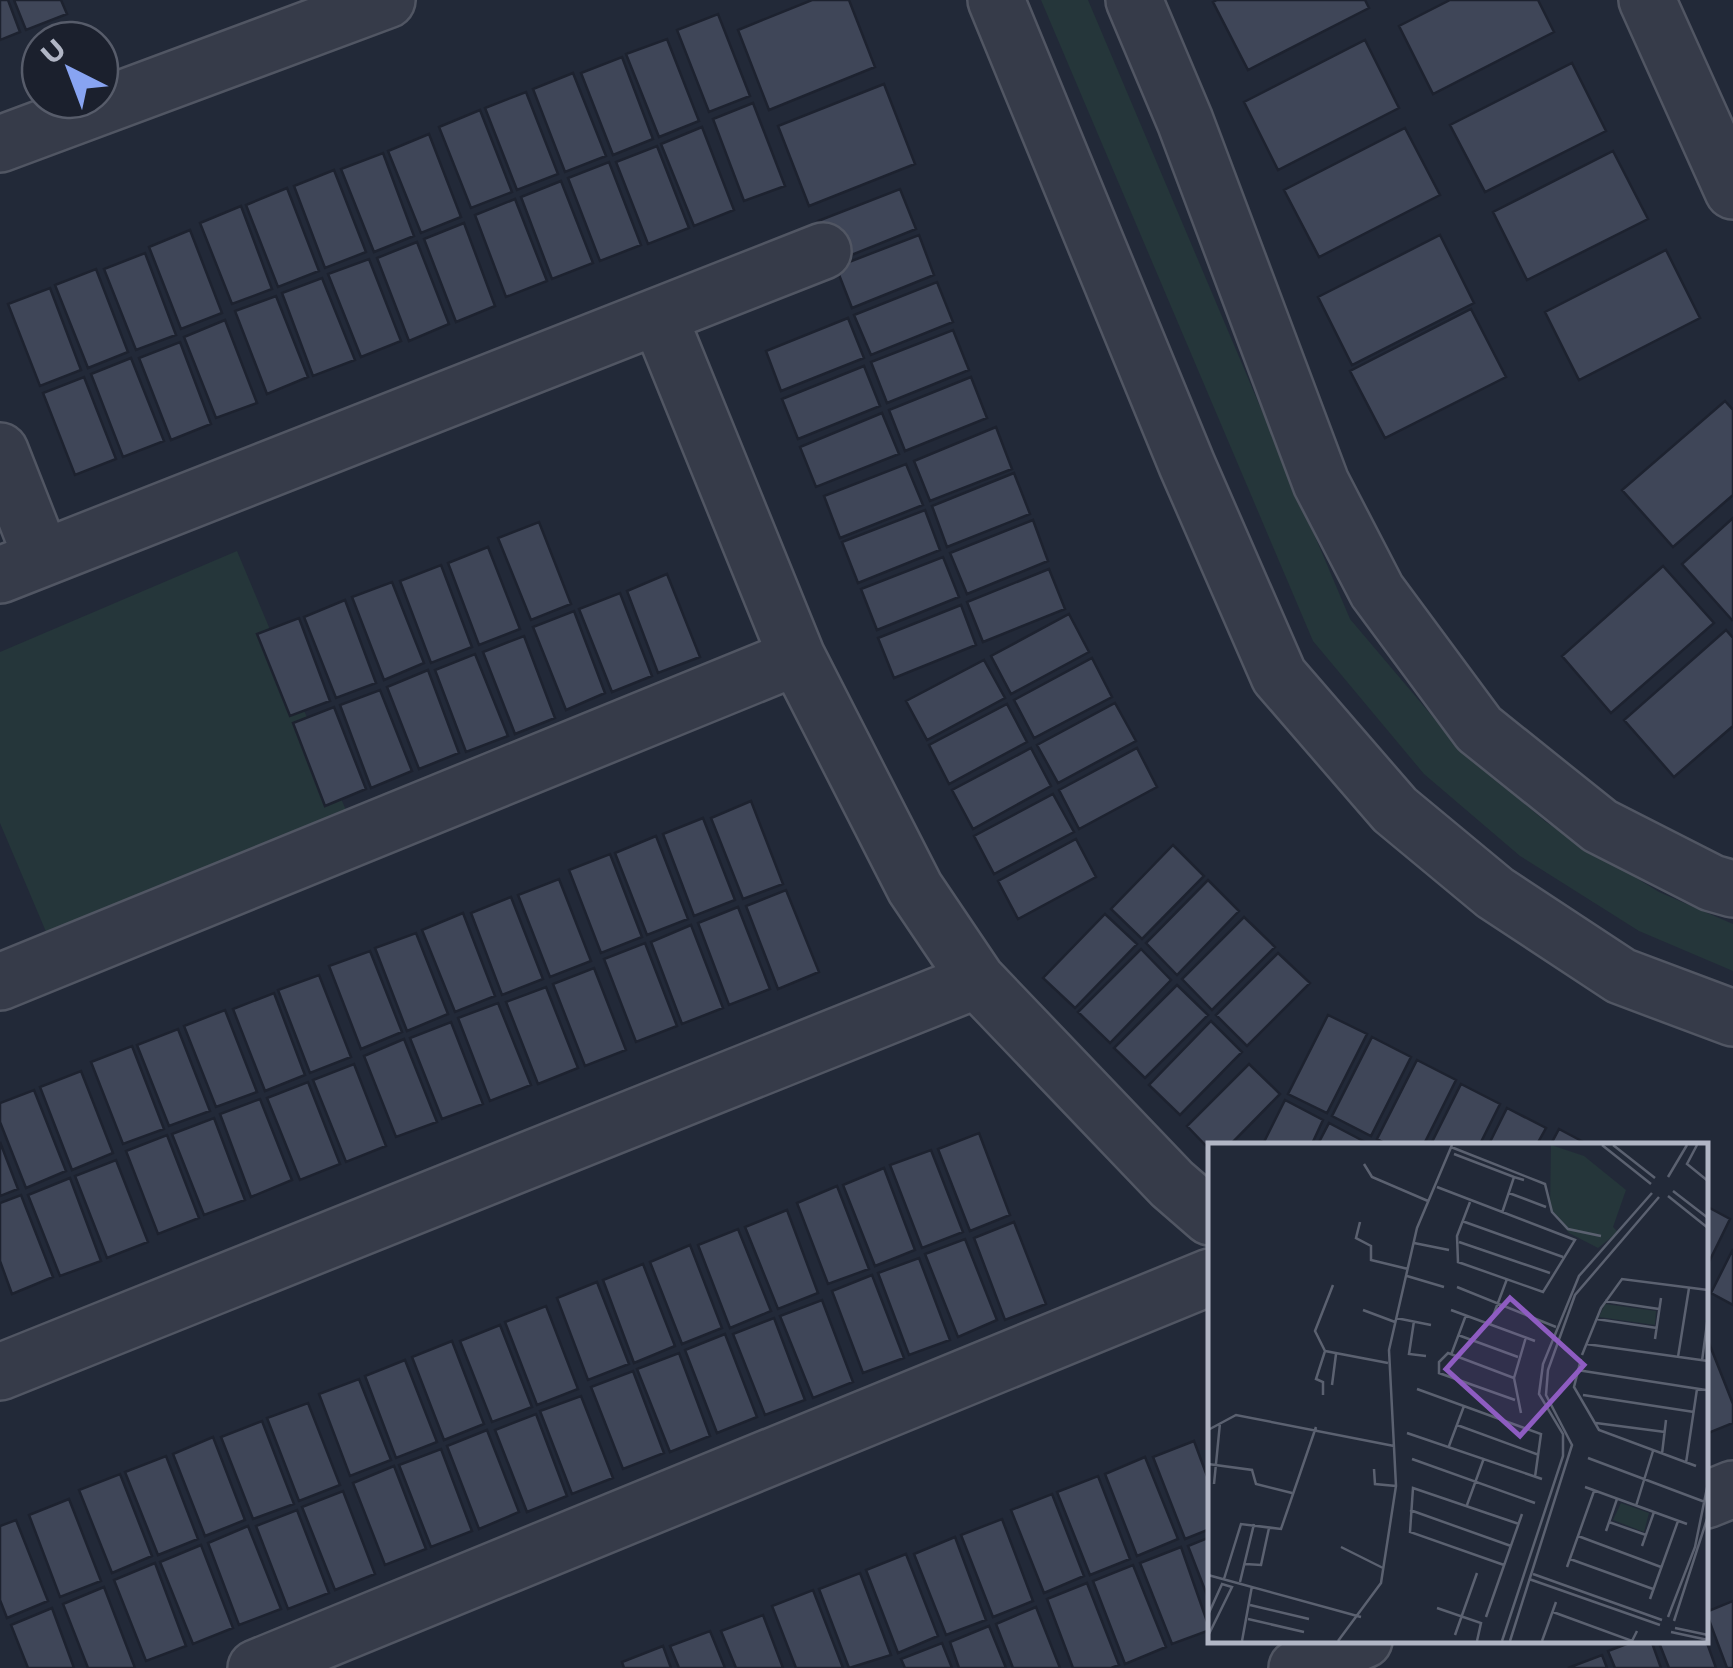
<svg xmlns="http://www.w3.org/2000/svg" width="1733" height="1668" font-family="Montserrat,sans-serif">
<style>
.green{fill:#25363a}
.building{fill:#3f4658;stroke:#1d222f;stroke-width:2.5}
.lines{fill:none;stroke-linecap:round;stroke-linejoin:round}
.minor-casing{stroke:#515663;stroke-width:60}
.tertiary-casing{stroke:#515663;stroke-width:60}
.minor{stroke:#363b49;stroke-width:55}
.tertiary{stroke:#363b49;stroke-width:55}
.inset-road{fill:none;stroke:#5b6170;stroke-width:2.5}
.view{fill:#8e5cc1;fill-opacity:0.15;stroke:#8e5cc1;stroke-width:5}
.inset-edge{fill:none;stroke:#b1b6c5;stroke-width:5}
</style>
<rect width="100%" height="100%" fill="#222938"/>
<path class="green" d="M1041,0H1088L1350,619L1455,743L1546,822L1659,892L1733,924V971L1639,931L1520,856L1424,774L1313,641Z
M237,551L353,827L55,953L0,823V652Z"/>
<path class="building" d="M0,0H8L20,32L0,40Z
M14,0H61L67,14L26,30Z
M812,0H849L875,67L769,110L738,30Z
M1217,0H1365L1369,8L1248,70L1213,2Z
M1450,0H1538L1554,32L1433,94L1399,26Z
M718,14L750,96L709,112L677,30Z
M667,39L699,121L659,137L626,54Z
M1365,40L1399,108L1278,170L1244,102Z
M622,57L653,139L613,155L581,73Z
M1572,63L1606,131L1485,192L1450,125Z
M573,73L606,156L565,172L533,89Z
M884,84L915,164L809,206L778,126Z
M526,92L558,174L517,190L485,108Z
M753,103L785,186L744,201L713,119Z
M480,110L512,192L471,208L439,127Z
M702,127L734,210L694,226L661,144Z
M1405,128L1440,195L1319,257L1284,190Z
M429,134L461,217L421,233L388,151Z
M657,146L689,228L648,244L616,162Z
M1613,151L1648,219L1527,280L1493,212Z
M383,153L414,236L374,252L341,169Z
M609,162L641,245L600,261L568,178Z
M334,170L366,252L325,268L294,186Z
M561,181L593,263L552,279L521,197Z
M287,188L319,271L278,287L246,205Z
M900,189L916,229L834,262L818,221Z
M515,199L547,281L506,297L475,215Z
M241,206L272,289L232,304L200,223Z
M464,223L495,306L456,322L424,239Z
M190,230L222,313L181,329L149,247Z
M919,235L934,275L852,308L836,267Z
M1440,235L1474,303L1352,365L1318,297Z
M417,242L449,324L409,341L377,258Z
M1666,250L1700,318L1579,380L1545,312Z
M145,253L176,335L136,350L104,269Z
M369,259L401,341L361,357L328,274Z
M96,269L128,352L88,368L55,285Z
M322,278L355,360L313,376L282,293Z
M937,282L953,322L871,355L854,315Z
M50,288L81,370L40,386L8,304Z
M276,296L308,377L267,394L235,311Z
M1471,309L1506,377L1385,438L1350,371Z
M848,318L864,358L781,391L766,351Z
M225,320L257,403L216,418L184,337Z
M953,330L969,370L887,403L871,362Z
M180,342L211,424L171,440L139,358Z
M131,358L164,441L123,457L91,374Z
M864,366L880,406L798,439L782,399Z
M84,377L116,459L75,475L43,393Z
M971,377L987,418L905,451L889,410Z
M1725,401L1733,410V495L1673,547L1622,490Z
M882,413L899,454L816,487L800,447Z
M996,427L1012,469L930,501L914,461Z
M906,464L923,505L840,538L824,496Z
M1014,473L1030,514L947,547L932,506Z
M925,510L940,550L858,583L842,542Z
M1733,518V619L1732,620L1682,564Z
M1033,520L1048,561L967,594L950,553Z
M539,522L571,604L531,620L498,538Z
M488,547L520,629L479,645L448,563Z
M943,557L959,597L877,630L861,589Z
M441,565L472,647L431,663L400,581Z
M1663,566L1714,623L1611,713L1562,656Z
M1049,569L1065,609L983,642L967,602Z
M667,574L700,657L658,673L627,591Z
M392,582L424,663L384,680L352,597Z
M620,593L652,676L612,692L579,609Z
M345,600L376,683L336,698L304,617Z
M961,605L976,645L894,678L878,638Z
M574,611L605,693L566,710L533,627Z
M1069,614L1089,652L1011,694L991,656Z
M299,618L330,701L290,716L257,634Z
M1726,630L1733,638V726L1674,777L1624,720Z
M524,636L555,718L515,734L483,652Z
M475,654L508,736L466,752L435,670Z
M1092,658L1112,697L1034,738L1014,700Z
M984,660L1005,698L927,740L906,701Z
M428,670L459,753L419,769L387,687Z
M380,690L412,771L371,788L340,705Z
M1115,703L1136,741L1058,783L1037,745Z
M1007,704L1027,742L949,784L929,745Z
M334,707L366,789L325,806L293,723Z
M1031,748L1051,786L973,829L952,790Z
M1137,748L1157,787L1079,829L1059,790Z
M1053,794L1074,832L994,874L974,836Z
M751,801L783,884L743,899L711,818Z
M703,818L735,900L694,916L663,834Z
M656,836L688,919L647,935L615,853Z
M1076,839L1096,877L1018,919L998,881Z
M1173,845L1204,876L1142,939L1111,909Z
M610,854L642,937L601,953L569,870Z
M559,879L591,961L550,977L518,895Z
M1208,880L1239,911L1177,975L1146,943Z
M786,890L819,972L778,989L746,906Z
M511,897L543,979L502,995L471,913Z
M738,907L770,989L729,1005L698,923Z
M463,913L495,996L455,1012L422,930Z
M1105,914L1137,944L1075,1008L1043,978Z
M1244,917L1275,947L1212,1010L1182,979Z
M691,925L723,1008L682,1024L651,942Z
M416,933L448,1014L407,1031L375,948Z
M645,943L677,1026L636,1042L604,959Z
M1141,949L1171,980L1110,1043L1078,1012Z
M370,951L402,1032L361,1049L329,966Z
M1278,953L1310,983L1247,1046L1216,1015Z
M594,968L626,1050L585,1066L553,984Z
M319,975L351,1057L310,1073L278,990Z
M1177,985L1208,1015L1145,1078L1114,1048Z
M546,987L578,1068L538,1084L506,1002Z
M274,993L305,1075L265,1091L233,1009Z
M498,1003L531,1085L490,1101L458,1018Z
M225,1010L257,1092L216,1107L184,1026Z
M1328,1015L1367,1034L1327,1113L1288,1094Z
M1211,1021L1242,1052L1180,1115L1149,1085Z
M451,1022L483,1104L442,1119L410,1038Z
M178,1029L210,1111L169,1126L137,1045Z
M1372,1037L1411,1057L1371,1136L1332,1116Z
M404,1039L437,1122L396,1137L364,1056Z
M132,1046L164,1129L123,1144L91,1062Z
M1417,1060L1456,1080L1423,1146H1390L1377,1139Z
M354,1064L386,1146L346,1162L313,1080Z
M1249,1064L1280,1094L1229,1146H1210V1150L1187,1126Z
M81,1071L113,1153L72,1170L40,1087Z
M308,1082L340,1164L300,1180L267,1098Z
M1461,1084L1500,1104L1479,1146H1430Z
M34,1090L66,1171L26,1188L0,1122V1103Z
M260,1099L292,1180L251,1197L220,1114Z
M1285,1100L1323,1120L1311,1146H1262Z
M1507,1108L1546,1128L1536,1146H1488Z
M214,1118L245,1200L204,1215L172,1134Z
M1329,1123L1367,1143L1366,1146H1317Z
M1559,1129L1591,1146H1550Z
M979,1133L1010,1215L970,1231L938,1149Z
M167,1135L199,1218L158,1234L126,1151Z
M0,1142L18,1189L0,1196Z
M931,1150L963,1232L922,1248L890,1165Z
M116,1160L148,1242L107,1258L75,1176Z
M884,1168L915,1250L875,1266L843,1185Z
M70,1178L101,1261L60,1276L28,1195Z
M837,1186L869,1269L828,1284L797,1203Z
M21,1195L53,1277L12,1294L0,1261V1203Z
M1706,1206L1730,1219L1706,1268Z
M787,1210L818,1293L778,1309L745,1227Z
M1014,1222L1046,1304L1005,1320L974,1238Z
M738,1229L771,1311L730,1328L698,1245Z
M965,1239L997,1320L958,1337L925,1254Z
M690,1245L722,1328L682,1344L650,1262Z
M1733,1249V1305L1711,1293Z
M919,1258L950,1340L909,1355L878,1273Z
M643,1264L675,1346L634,1363L603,1280Z
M872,1275L904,1358L863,1373L832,1291Z
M597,1282L629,1364L588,1380L557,1298Z
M822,1300L853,1382L813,1398L780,1316Z
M546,1306L578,1389L537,1405L505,1322Z
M774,1318L805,1400L765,1415L733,1334Z
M500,1325L532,1407L492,1422L460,1341Z
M725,1334L757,1417L717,1433L685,1350Z
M1707,1338L1733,1404V1423L1706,1434Z
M452,1341L484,1424L444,1440L412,1357Z
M679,1353L710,1436L670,1452L637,1369Z
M405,1360L437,1442L396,1458L365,1376Z
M633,1371L664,1453L623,1469L591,1387Z
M359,1379L391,1460L350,1476L319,1394Z
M581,1396L613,1478L572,1494L540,1411Z
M308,1403L340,1485L299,1501L267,1418Z
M536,1414L567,1496L527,1512L495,1430Z
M262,1421L294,1504L253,1519L221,1437Z
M487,1430L519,1512L479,1529L447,1446Z
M213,1437L245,1520L205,1536L173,1454Z
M1194,1441L1210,1484V1529L1185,1539L1153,1457Z
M441,1449L472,1531L431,1547L399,1465Z
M166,1456L198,1539L158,1555L125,1472Z
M1145,1457L1178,1539L1137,1556L1105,1474Z
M394,1466L426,1549L385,1565L353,1483Z
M120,1474L152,1556L112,1573L79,1490Z
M1098,1476L1130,1559L1090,1575L1057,1492Z
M343,1491L375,1574L335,1590L302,1507Z
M1052,1494L1084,1576L1044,1593L1011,1510Z
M69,1499L101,1581L60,1597L29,1515Z
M297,1510L329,1593L288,1609L256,1526Z
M1002,1519L1033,1601L993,1617L961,1535Z
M16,1520L48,1601L7,1618L0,1600V1526Z
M248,1526L281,1609L239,1625L208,1543Z
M955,1537L986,1620L946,1635L914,1554Z
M1210,1537V1603L1188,1546Z
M201,1545L233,1628L193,1644L160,1562Z
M1181,1547L1210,1630L1172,1644L1140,1563Z
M906,1554L938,1636L898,1653L866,1570Z
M155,1563L186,1646L146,1661L114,1580Z
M1133,1565L1166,1647L1125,1664L1093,1581Z
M860,1573L891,1655L849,1668L819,1589Z
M1087,1583L1119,1665L1111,1668H1073L1047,1599Z
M104,1587L135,1668H88L63,1604Z
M813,1590L843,1668H796L772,1606Z
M1733,1601V1668H1727L1706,1612Z
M1036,1607L1060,1668H1013L996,1624Z
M52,1608L74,1668H28L11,1625Z
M763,1615L783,1668H736L721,1631Z
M989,1626L1006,1668H959L950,1642Z
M710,1631L725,1668H679L670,1646Z
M1637,1640H1651L1661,1668H1615L1608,1651Z
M1658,1640H1706L1716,1668H1669Z
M942,1643L952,1668H905L901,1659Z
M663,1646L671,1668H624L622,1662Z
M1602,1655L1607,1668H1568Z"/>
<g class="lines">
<g class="minor-casing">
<path id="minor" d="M1647,0L1733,191
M0,144L387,0
M659,317L797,657L915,888L977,980L1172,1184L1210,1217
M0,451L42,558
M0,575L823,251
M0,982L797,657
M0,1372L977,980
M1706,1500L1733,1489
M256,1668L1210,1277
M1297,1668L1364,1640"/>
</g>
<g class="tertiary-casing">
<path id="tertiary" d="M996,0L1187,465L1279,676L1395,810L1495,893L1621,976L1733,1018
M1134,0L1185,121L1321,483L1377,591L1479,729L1600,826L1712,883L1733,889"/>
</g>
<use href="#minor" class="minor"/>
<use href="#tertiary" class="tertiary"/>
</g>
<g transform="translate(1208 1143)">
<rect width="500" height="500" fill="#222938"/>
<path d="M343,2L376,13L418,47L405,84L410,89L390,105L361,90L342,67ZM397,161L448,168L447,182L391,174ZM413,360L441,370L436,389L405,377Z" fill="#25363a"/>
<path class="inset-road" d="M394,2L443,41M405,2L447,35M489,2L479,21L500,38M243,4L337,41L344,69L360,86L393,93M246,11L306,34M156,21L164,34L220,58M460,34L479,2M229,44L367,97L335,149L250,119L249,93L262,59M465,48L500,75M301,50L338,64M460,53L500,85M294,70L306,34L316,37M254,78L355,114M152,79L148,95L163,103V117L200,126M251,99L342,130M206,100L241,107M199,133L236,144M249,144L348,184M397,158L451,166M155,167L187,179M243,167L327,198M188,175L223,182M388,176L449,185M206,178L201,211L218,213M282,181L299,136M250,192L310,214M447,196L453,155M378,201L500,218M117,208L107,188L125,142M243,212L258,172M374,212L393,165L414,136L500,147M470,214L481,145M373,216L366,244L391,287L488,323M494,218L500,173M369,227L498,247M306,235L240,210L231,219V230L307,257M124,242L128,211M209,246L333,291L327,334M115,252V239L108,236L117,208L180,220M375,252L486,269M313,270L306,235L318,194M388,280L457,289M249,282L331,312M0,287L28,272L186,303M199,290L334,336M241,303L256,263M454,311L458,277M380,315L497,359M204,316L327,360M478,320L489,246M0,321L44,327L48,341L84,350M166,326L167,341L188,343M6,341L12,280M377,344L479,381M259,362L276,315M428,363L445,308M202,367L303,403M401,379L438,392M398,388L409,356M370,393L453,424M434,403L446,369M133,404L175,425M362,416L445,446M37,421L53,422L61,385M296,422L202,389L205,345L311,381M359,424L386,348M325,431L454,477M0,432L153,474M16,436L33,381L73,386L108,284M321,436L452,482M32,439L46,381M442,456L470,378M42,462L101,476M229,465L273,480L269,498M345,469L424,498L429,488M0,472L14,441L24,444L0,493M278,474L314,371M460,474L487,404L500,340M40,476L96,489M466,478L500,373M467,485L500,492M463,489L500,497M247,492L269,430M34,498L44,443M130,498L173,440L188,343L181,207L209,85L244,2M294,498L355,313V291L331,251L335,221L371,133L444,50M302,498L364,302L338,252L340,227L367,152L451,54M334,498L348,459"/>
<path class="view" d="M302,155L376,222L312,293L238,226Z"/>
<rect width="500" height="500" class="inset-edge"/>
</g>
<g transform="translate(70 70) rotate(318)"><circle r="48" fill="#1b202d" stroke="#575c6a" stroke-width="2.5"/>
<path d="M0-8L18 38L0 25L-18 38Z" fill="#88a4f2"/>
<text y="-15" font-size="28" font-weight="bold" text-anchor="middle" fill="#b1b6c5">U</text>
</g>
</svg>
